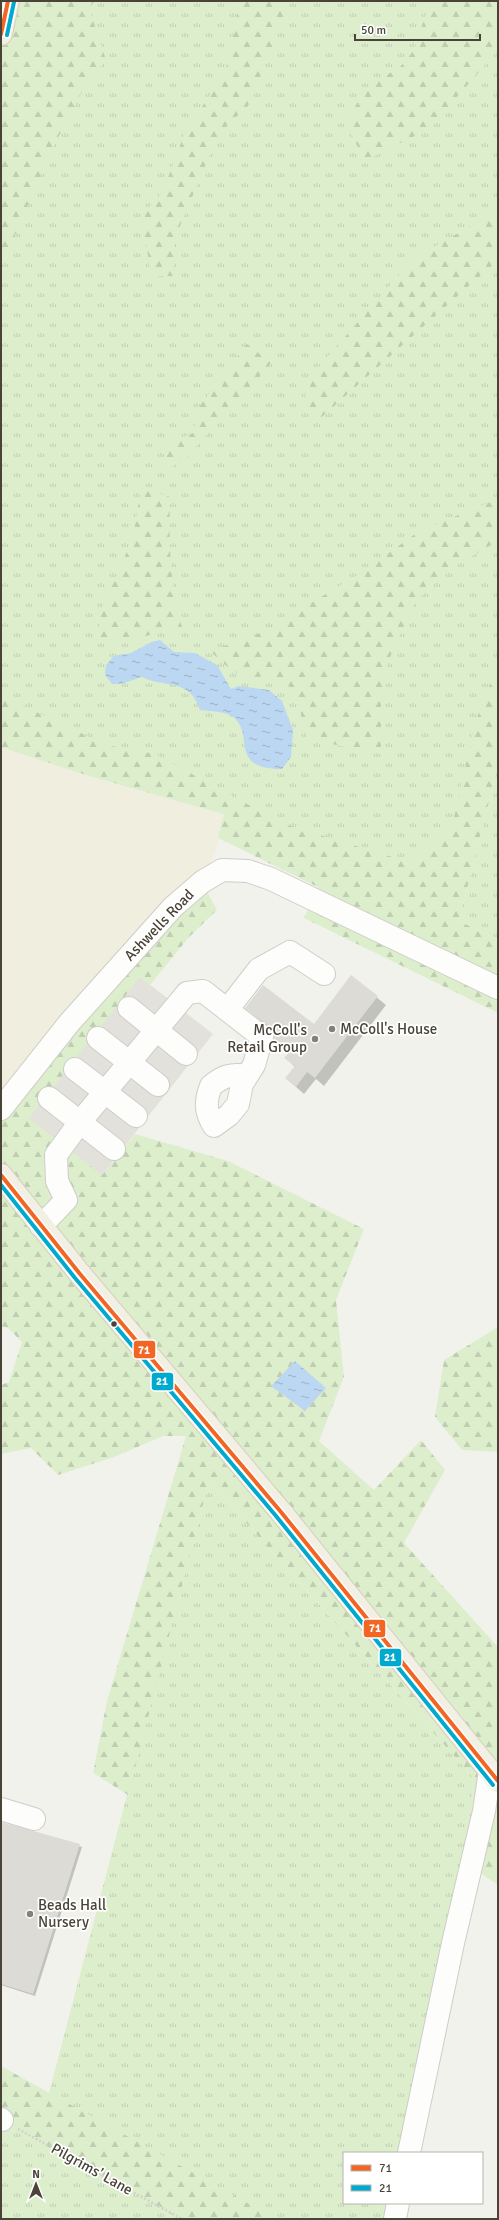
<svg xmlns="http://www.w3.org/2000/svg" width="499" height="2220" font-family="Signika,sans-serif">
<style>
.education{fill:#f0eedf}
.grass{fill:url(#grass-tufts)}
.forest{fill:url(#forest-firs)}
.parking{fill:#e2e1dc}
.water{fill:url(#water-ripples)}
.shadow{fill:#0003}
.building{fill:#dcdbd5}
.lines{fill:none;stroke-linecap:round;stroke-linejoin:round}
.minor-casing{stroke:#cecdc7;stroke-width:24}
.major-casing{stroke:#d5d0ba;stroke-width:24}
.path{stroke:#d2d2cb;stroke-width:2.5;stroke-dasharray:2 2;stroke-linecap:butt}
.minor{stroke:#fdfdfc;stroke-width:22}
.major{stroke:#f2efe5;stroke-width:22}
.bus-1-casing{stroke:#fff;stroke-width:7}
.bus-2-casing{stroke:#fff;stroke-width:7}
.bus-1{stroke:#f26522;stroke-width:4}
.bus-2{stroke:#00a9ce;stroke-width:4}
.poi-dot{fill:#858177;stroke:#fff;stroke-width:1.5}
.bus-dot{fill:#4a4438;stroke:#fff;stroke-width:1.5}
.labels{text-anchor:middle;stroke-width:3.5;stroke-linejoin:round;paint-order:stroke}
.street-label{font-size:15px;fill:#4a4438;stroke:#fff}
.poi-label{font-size:15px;fill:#4a4438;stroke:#fff;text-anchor:start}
.line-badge{stroke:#fff;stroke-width:1.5}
.badge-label{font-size:11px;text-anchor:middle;font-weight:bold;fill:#fff}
</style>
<defs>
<pattern id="grass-tufts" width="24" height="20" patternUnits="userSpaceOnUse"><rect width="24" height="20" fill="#ddeecd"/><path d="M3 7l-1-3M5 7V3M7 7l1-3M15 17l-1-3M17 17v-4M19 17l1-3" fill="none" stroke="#bfcdb1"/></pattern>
<pattern id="forest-firs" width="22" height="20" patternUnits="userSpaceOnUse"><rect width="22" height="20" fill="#ddeecd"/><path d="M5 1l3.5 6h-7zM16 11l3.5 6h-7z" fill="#bfcdb1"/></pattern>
<pattern id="water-ripples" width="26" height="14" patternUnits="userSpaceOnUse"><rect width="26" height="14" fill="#bcd7f1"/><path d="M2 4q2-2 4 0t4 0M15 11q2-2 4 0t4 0" fill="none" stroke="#9bb0c4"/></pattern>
</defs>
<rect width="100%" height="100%" fill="#f2f2ed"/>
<path class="education" d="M1,747L83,774L224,814L217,846L202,882L1,1109Z"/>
<path class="grass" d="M8,1H498V701L444,914L224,814L83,774L1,747V34Z
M498,765V940L459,921Z
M209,1481L473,1777L470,1866L408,2153H344V2203H397L394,2219H1V2125L39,2142L49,2093Z"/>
<path class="forest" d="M8,1H95L89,8L106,60L87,82L51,151L1,268V34Z
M240,1H290L250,103L218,135L175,238L173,276H151L142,216L163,191L185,132L225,73Z
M430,1H498V50L429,129L364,161L346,121L368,86L400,67L414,50Z
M498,210V260L315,423L302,386L413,259Z
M247,344L271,363L184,460L170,468L161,447L193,433L198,408Z
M141,487L170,497C169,541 169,584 182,627L126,641L98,640L100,612L133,538Z
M498,499V541L451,568L415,602L387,664L381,701V754L307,739L295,691L275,676L244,677L230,669L210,651L258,634L301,609L364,571L419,531Z
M498,663V765L459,921L498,940V1013L304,918L318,887L218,838L224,814L83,774L1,747V693L13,701L106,745L155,754L284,824L412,863L452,826L475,723Z
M202,882L217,910L189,937L150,985L140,977L102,1175L135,1134L228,1161L364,1229L336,1300L344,1377L319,1441L374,1490L421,1440L445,1470L404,1543L498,1647V1885L470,1866L473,1777L209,1481L128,1795L93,1773L107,1701L186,1436H163L114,1457L58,1475L31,1448L1,1454V1385L9,1382L22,1342L8,1328L1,1326V1109Z
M498,1327V1452L462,1450L435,1417L444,1360Z
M1,2066L276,2219H180L39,2142L1,2125Z"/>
<path class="parking" d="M140,977L213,1034L102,1175L29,1118Z"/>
<path class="water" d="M160,640L174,652L195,653L217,665L231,689L238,686L269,690L282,701L293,730L291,757L282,769C225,769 258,731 230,715C222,711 208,711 200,710C189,677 166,689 142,677L121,684H112L105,675L106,665L114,656L131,653L152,642Z
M295,1361L326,1388L305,1411L271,1386Z"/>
<path class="shadow" d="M352,977L386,1005L324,1086L316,1079L304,1094L286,1078L295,1067L286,1058L290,1052L275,1038L273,1031L246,1008L314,1026Z
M1,1823L82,1847L35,1996L1,1985Z"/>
<path class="building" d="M351,975L378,996L315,1078L307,1072L296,1087L285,1078L295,1066L284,1058L290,1051L274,1039V1033L270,1027L245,1008L263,985L314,1024Z
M1,1822L80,1844L33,1994L1,1984Z"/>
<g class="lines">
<g class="minor-casing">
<path id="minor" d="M129,1008L186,1054
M227,1010L259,969L290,952L324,974
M98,1038L158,1085
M75,1069L136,1116
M49,1098L114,1149
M1,1109L70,1022L173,907L202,882L222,870L248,871L271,879L498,988
M41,1226L66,1200L57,1181L56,1155L80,1122L187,993L203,991L262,1037L254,1065L242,1084L238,1104L229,1115L214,1126C205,1112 205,1101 211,1086C223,1076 232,1073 247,1076
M1,1809L34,1819
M1,2119L2,2120
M409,2153L453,1943L484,1811L490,1771
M395,2219L398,2203"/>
</g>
<g class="major-casing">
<path id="major" d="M1,34L8,1
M1,1175L80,1274L281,1512L498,1781"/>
</g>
<path class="path" d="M18,2129L182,2219"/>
<use href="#minor" class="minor"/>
<use href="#major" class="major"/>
<g class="bus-1-casing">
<path id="bus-1" d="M1,34L8,1
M1,1175L80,1274L281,1512L498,1781"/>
</g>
<g class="bus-2-casing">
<path id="bus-2" d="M7,35L14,2
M1,1185L75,1278L276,1516L493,1785"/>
</g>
<use href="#bus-1" class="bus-1"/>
<use href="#bus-2" class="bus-2"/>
</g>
<g class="poi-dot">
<circle cx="332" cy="1029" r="4"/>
<circle cx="315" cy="1039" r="4"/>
<circle cx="30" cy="1914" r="4"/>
</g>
<circle class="bus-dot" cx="114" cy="1324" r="3.5"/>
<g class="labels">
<g class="street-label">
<text transform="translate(159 925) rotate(-46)" y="5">Ashwells Road</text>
<text transform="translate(92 2169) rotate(29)" y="5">Pilgrims' Lane</text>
</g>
<g class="poi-label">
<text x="340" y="1034">McColl's House</text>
<text x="307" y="1035" text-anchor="end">McColl's<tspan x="307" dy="17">Retail Group</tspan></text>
<text x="38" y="1910">Beads Hall<tspan x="38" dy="17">Nursery</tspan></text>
</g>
</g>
<g class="line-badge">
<rect x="133" y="1340" width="23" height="19" rx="4" fill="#f26522"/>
<rect x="151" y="1372" width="23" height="19" rx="4" fill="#00a9ce"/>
<rect x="363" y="1619" width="23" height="19" rx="4" fill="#f26522"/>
<rect x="379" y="1648" width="23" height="19" rx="4" fill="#00a9ce"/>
</g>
<g class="badge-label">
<text x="144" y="1354">71</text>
<text x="162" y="1385">21</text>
<text x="375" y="1632">71</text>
<text x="390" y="1661">21</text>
</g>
<rect width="499" height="2220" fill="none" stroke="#4a4438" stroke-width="4"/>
<rect x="343" y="2152" width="140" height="52" fill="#ffffff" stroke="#b7b4af"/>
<rect x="351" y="2165" width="20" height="6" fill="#f26522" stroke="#b7b4af"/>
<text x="379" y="2172" font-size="12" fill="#4a4438">71</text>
<rect x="351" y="2185" width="20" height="6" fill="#00a9ce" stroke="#b7b4af"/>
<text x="379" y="2192" font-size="12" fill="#4a4438">21</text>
<g transform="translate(36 2184)" stroke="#ffffff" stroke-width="3" paint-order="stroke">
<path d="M0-3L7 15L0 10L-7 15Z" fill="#4a4438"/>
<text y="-6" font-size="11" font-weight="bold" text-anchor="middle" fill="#4a4438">N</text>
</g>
<path d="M355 34v6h125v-6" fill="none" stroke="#4a4438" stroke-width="2"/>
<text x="361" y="34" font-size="12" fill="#4a4438" stroke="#ffffff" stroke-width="3" paint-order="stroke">50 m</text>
</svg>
